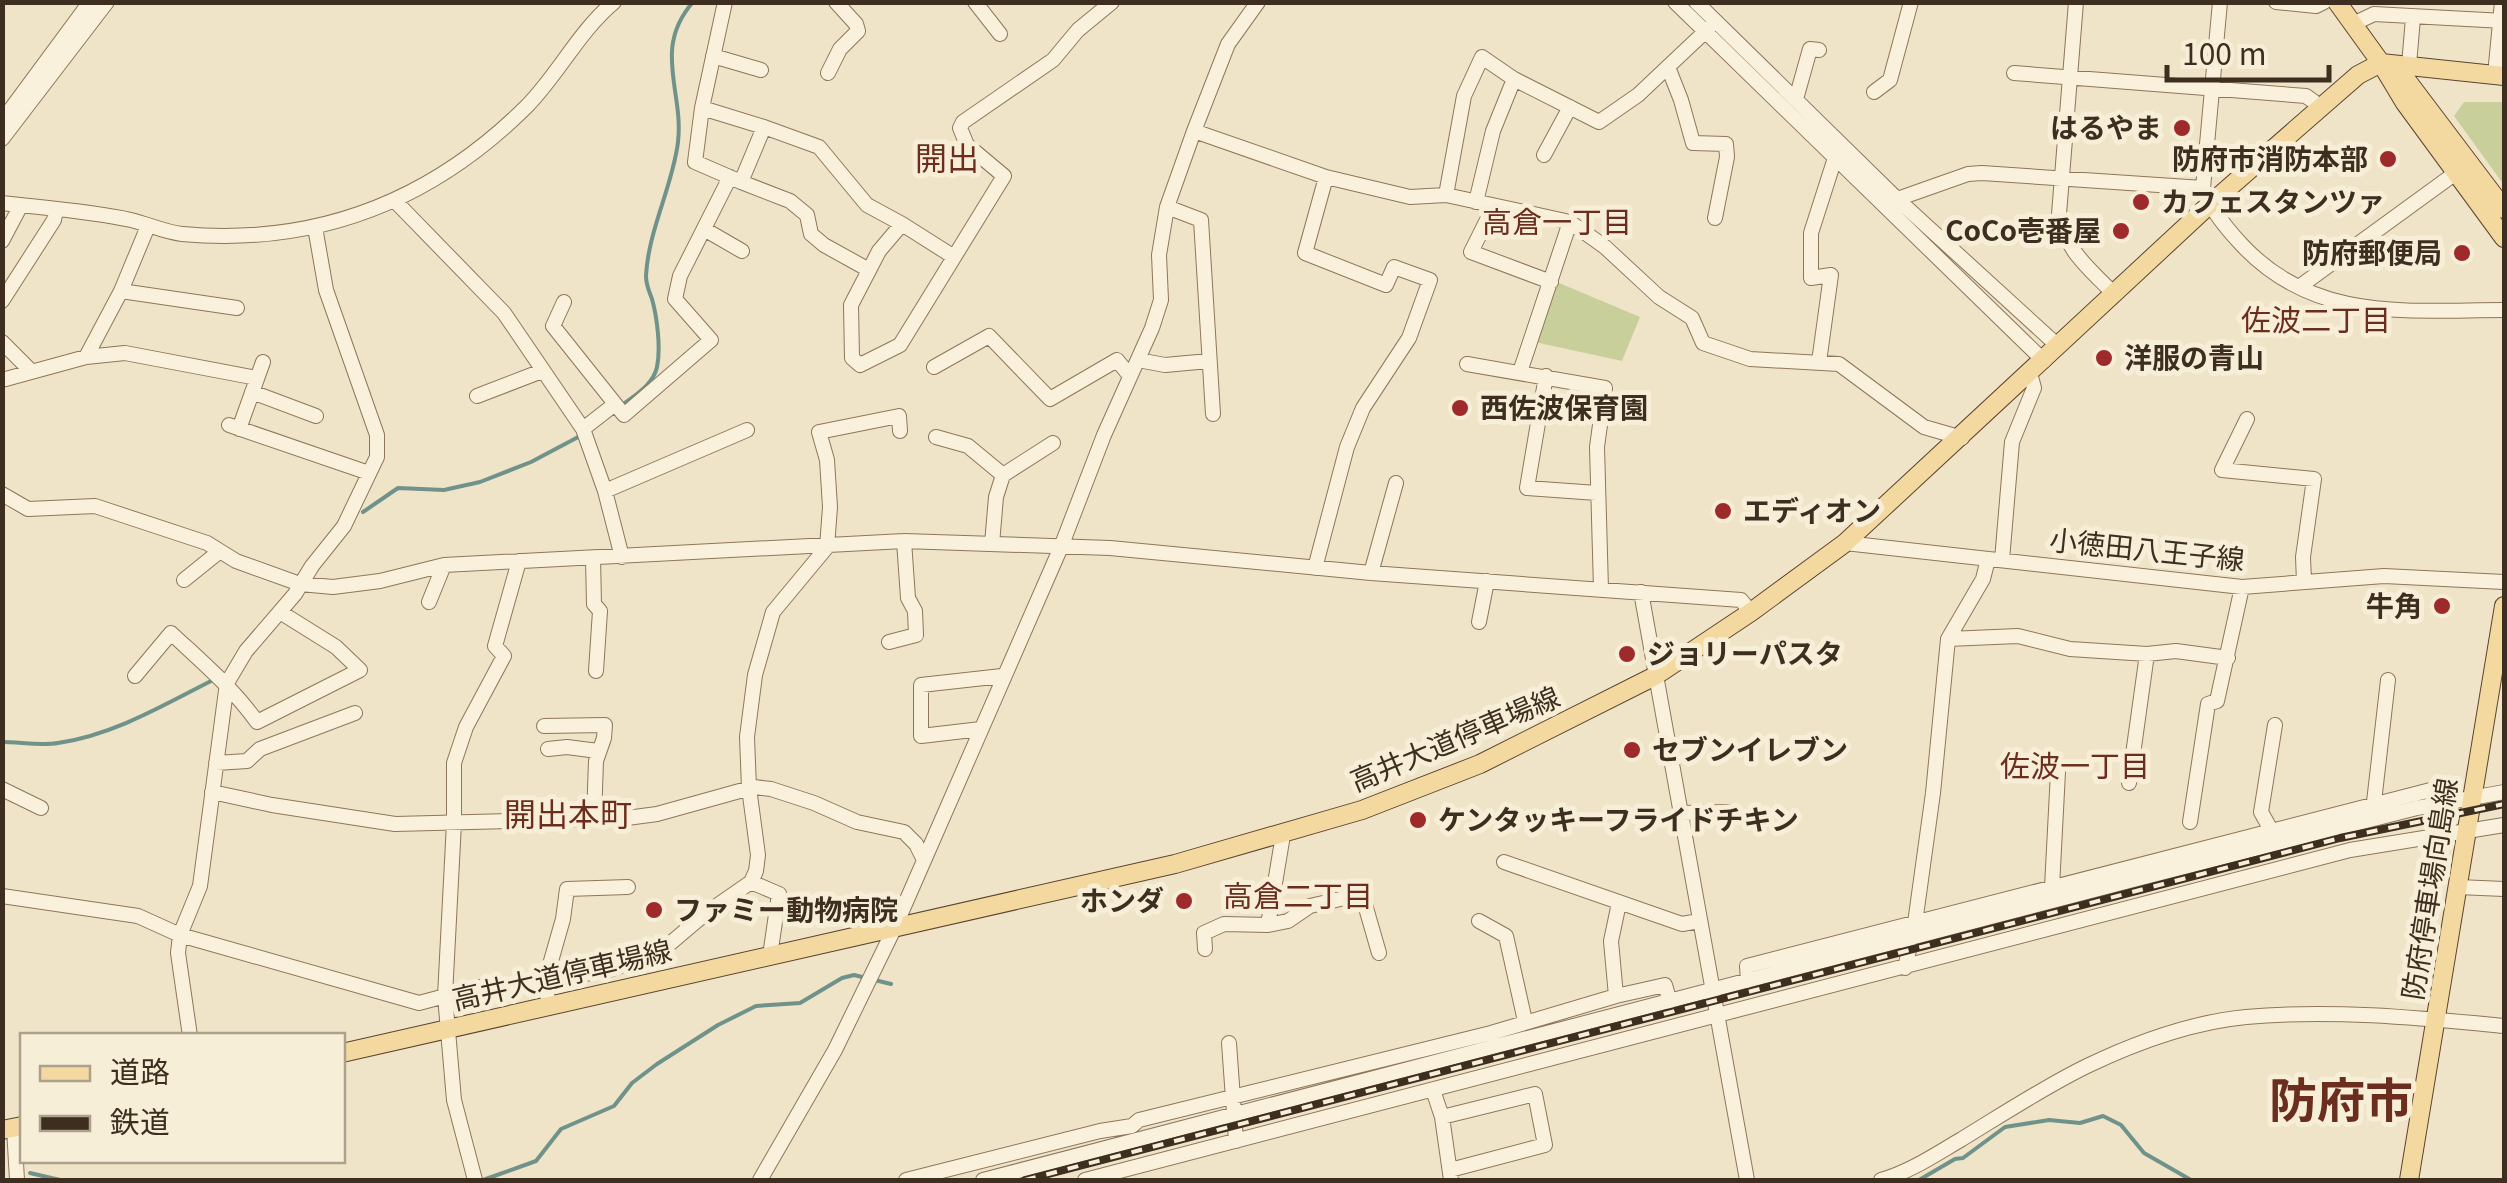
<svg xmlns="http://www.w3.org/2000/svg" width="2507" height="1183" font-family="Georgia,'Noto Sans JP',serif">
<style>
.green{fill:#c9cf9b}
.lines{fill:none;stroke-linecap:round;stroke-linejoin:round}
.stream{stroke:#6f938a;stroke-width:4}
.minor-casing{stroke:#8d765c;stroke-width:16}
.major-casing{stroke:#5b4430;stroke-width:20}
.minor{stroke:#faf1dc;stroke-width:14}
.major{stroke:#f3d9a0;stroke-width:18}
.rail-casing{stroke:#3d2e20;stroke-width:8}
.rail{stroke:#f7eed8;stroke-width:4;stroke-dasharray:11;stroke-linecap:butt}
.poi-dot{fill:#9e2a2b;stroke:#f7eed8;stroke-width:4}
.labels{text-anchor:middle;stroke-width:10;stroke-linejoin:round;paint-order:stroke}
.poi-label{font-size:28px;font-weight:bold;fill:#3d2e20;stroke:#f7eed8;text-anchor:start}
.street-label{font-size:28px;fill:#3d2e20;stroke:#f7eed8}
.neighbourhood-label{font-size:30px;fill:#6b2e1e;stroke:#f7eed8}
.quarter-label{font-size:32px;fill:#6b2e1e;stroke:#f7eed8}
.town-label{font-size:48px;font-weight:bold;fill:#6b2e1e;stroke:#f7eed8}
</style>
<rect width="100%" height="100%" fill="#f0e4c8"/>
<path class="green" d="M2464,102H2504V185L2454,116Z
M1552,280L1640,317L1622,361L1530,341Z"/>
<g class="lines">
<path class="stream" d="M621,406C635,395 653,385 657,367C661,348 657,317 652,299C649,291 646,285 646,276C648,231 673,185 678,142C684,91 652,49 693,2
M363,512L398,488L444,490L480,482L531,462L582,435
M2,742C20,742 40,746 58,743C113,735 162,706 211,681
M30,1173L60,1180
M9,1180H10
M483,1180L536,1161L561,1129L614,1106L632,1083L657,1064L718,1025L756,1006L800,1003L842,978L854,975L891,984
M1919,1180L1955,1159L1963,1158L2005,1127L2049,1120L2080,1123L2103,1116L2121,1125L2144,1153L2191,1180"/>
<g class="minor-casing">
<path id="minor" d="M975,2L1000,34
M1675,2L2044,361
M1696,2L1896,198L2058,346
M2076,2L2059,214C2065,251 2090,269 2114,294
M2276,2L2316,6L2324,2
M2353,24L2374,14L2504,21
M713,56L761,70
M2409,65L2413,18
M1668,67L1681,100L1693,143L1726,144L1727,157L1715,218
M828,73L840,49L858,31L856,24L836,2
M2014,73L2306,96L2321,107
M2495,75L2502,2
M1874,92L1890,80L1911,2
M1796,99L1810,49L1819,50
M702,108L764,127L741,182L695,162L702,108L725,2
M2,121L90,2
M764,127L819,147L867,205L902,224
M1194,131L1326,177L1410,197L1446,195L1570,222L1605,247L1659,297L1692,318L1703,343L1750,359L1839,364L1924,427L1962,438
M2,139L107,2
M1544,155L1570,107
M741,182L790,201L807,215L811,234L824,245L869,270
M2203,188L2220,2
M1446,195L1464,96L1482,57L1514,79L1599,122L1638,95L1709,28
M395,201L504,313L583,429L605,491L622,557
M1476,202L1493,131L1514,79
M2,203C45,208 89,211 131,220C148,224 164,232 182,234C317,246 430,202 526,107C558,75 579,31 614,2
M1883,204L1968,174L1982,173L2203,188C2211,210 2226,228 2242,245C2315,323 2408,310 2504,310
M1494,206L1471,252L1551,282
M1167,207L1201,220L1213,414
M704,229L742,251
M2,241L21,205
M954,257L902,224L879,251L851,305L852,358L860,365L900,345L1004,176L967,145L960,128L963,122L1053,60L1078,30L1112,2
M2299,287L2457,172
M121,291L237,308
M2,301L54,220L56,210
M564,302L553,326L624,415L711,340L675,299L680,276L730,177
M2,342L30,370
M86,357L121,291L148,226
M1138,360L1165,365L1209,361
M1819,362L1831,275L1811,278V233L1835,158
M1467,364L1605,388L1597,447L1601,589
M934,367L989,336L1050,399L1117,360L1130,376
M1520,372L1570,222
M1546,376L1527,488L1597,493
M2,380L86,357L125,353L257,378
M252,392L316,416
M477,396L542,371
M2247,419L2222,470L2314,479L2303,557L2304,582
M229,425L369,473
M239,429L263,362
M583,429L615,404
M936,437L968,446L1003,475
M605,491L747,430
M2,494L28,509L95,506L207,543L236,561L300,584L333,587L380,581L444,565L904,541L1110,548L1371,573L1741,600L1751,612
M1845,543L2242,587L2384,576L2504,582
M992,544L996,497L1003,475L1053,443
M593,558L594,604L600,611L596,671
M2002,560L2012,442L2034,388L2030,373
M1315,568L1347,447L1363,408L1409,338L1430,280L1394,267L1386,285L1305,253L1326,177
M1371,573L1396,483
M184,580L220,551
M1641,592L1747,1180
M429,602L444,565
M1479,622L1487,581
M1948,639L2018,636L2070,649L2147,654L2176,651L2228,658
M889,642L916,635L915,611L908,598L904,541
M135,676L171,633C202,662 233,688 257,722L360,670L336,647L280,612
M544,726L605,725L604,738L596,761L594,818
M981,729L921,736V685L1002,676
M548,749L567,747L598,751
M216,763L247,761L260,749L355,713
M2129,783L2147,654
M2,789L41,808
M212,792L272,805L395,824L627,818L657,814L754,787L771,789L814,803L857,822L904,832L916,844L924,860
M2374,802L2388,680
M1680,813L1732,812
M2190,822L2208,704L2217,701L2242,587
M2271,830L2261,812L2275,725
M1504,862L1682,924L1699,921
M751,882L779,894L770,956
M2052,887L2058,772
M2458,887L2504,889
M2,896L138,916L180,935L419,1003L479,987L498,988L609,970L660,952L705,914L751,882L756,871L758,855L749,788L747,737L755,675L773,612L827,547L830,507L827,460L819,432L899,416L900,431
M1479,921L1506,936L1525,1021
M1268,925L1283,835
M1205,949L1204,933L1224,924L1268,925L1288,921L1310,906L1362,894L1379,953
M1905,968L1915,923L1933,793L1948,639L1983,579L1988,559
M1748,981L1747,966L2446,786
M1616,996L1611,941L1619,903
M549,1005L545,982L563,919L567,889L628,887
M190,1036L178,953L180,935L200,886L227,683L246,651L295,594L312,566L344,526L377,457V435L326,290L315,227
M1229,1043L1236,1141
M1433,1090L1442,1117L1451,1180
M1442,1117L1535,1094L1545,1145L1450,1170
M14,1128L17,1180
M475,1180L454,1100L445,996L454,823V763L466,727L504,656L495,646L519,561
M760,1180L835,1050L895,927L1061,547L1104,435L1152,328L1161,300L1159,255L1167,207L1194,131L1228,44L1258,2
M906,1180L1100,1131L1132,1126L1139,1120L1491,1033L1616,996L1665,985L1670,1002
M983,1180L2133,880L2417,808L2504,792
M1085,1180L2350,850L2504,825
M1881,1180C1910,1172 1936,1154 1962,1139C2003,1114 2044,1087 2087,1066C2135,1043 2193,1022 2246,1017C2331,1009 2420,1018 2504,1026"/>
</g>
<g class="major-casing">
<path id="major" d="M2337,2L2381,63L2405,103L2504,238
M2381,63L2504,76
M2385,66L2408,82L2504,209
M342,1053L1175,864L1362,810L1480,764L1655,676L1751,612L1845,543L2209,205L2358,75L2381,63
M2,1130L22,1126
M2409,1180L2504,606"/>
</g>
<use href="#minor" class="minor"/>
<use href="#major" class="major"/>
<g class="rail-casing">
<path id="rail" d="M1025,1180L2340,838L2504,804"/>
</g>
<use href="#rail" class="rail"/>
</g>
<g class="poi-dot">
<circle cx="2182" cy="128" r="10"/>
<circle cx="2388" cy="159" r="10"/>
<circle cx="2141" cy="202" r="10"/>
<circle cx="2121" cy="231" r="10"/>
<circle cx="2462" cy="253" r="10"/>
<circle cx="2104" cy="358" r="10"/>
<circle cx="1460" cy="408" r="10"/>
<circle cx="1723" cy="511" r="10"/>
<circle cx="2442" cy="606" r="10"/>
<circle cx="1627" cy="654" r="10"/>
<circle cx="1632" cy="750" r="10"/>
<circle cx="1418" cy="820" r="10"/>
<circle cx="1184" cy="901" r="10"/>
<circle cx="654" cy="910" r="10"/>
</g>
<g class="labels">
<g class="poi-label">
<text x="2162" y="138" text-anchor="end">はるやま</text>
<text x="2368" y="169" text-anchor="end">防府市消防本部</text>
<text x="2161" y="212">カフェスタンツァ</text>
<text x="2101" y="241" text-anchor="end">CoCo壱番屋</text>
<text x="2442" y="263" text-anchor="end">防府郵便局</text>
<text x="2124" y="368">洋服の青山</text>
<text x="1480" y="418">西佐波保育園</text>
<text x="1743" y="521">エディオン</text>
<text x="2422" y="616" text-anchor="end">牛角</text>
<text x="1647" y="664">ジョリーパスタ</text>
<text x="1652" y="760">セブンイレブン</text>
<text x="1438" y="830">ケンタッキーフライドチキン</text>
<text x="1164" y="911" text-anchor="end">ホンダ</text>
<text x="674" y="920">ファミー動物病院</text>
</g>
<g class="street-label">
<text transform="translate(2147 550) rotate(6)" y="10">小徳田八王子線</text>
<text transform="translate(1455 739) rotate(-23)" y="10">高井大道停車場線</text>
<text transform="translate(2430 889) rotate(-81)" y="10">防府停車場向島線</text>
<text transform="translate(562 975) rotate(-13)" y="10">高井大道停車場線</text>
</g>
<g class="neighbourhood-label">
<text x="1557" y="233">高倉一丁目</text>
<text x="2316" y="331">佐波二丁目</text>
<text x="2075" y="777">佐波一丁目</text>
<text x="1298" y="907">高倉二丁目</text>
</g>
<g class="quarter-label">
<text x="947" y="170">開出</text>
<text x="568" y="826">開出本町</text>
</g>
<g class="town-label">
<text x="2341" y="1118">防府市</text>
</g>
</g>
<rect width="2507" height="1183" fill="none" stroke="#3d2e20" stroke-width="10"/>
<rect x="20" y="1033" width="325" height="130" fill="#f7eed8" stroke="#ada18e" stroke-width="2.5"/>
<rect x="40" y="1066" width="50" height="15" fill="#f3d9a0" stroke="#ada18e" stroke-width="2.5"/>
<text x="110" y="1083" font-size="30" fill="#3d2e20">道路</text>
<rect x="40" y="1116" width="50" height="15" fill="#3d2e20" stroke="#ada18e" stroke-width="2.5"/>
<text x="110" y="1133" font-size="30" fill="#3d2e20">鉄道</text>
<path d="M2167 65v15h162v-15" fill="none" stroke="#3d2e20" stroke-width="5"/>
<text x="2182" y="65" font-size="30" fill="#3d2e20" stroke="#f7eed8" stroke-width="8" paint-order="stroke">100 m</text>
</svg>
